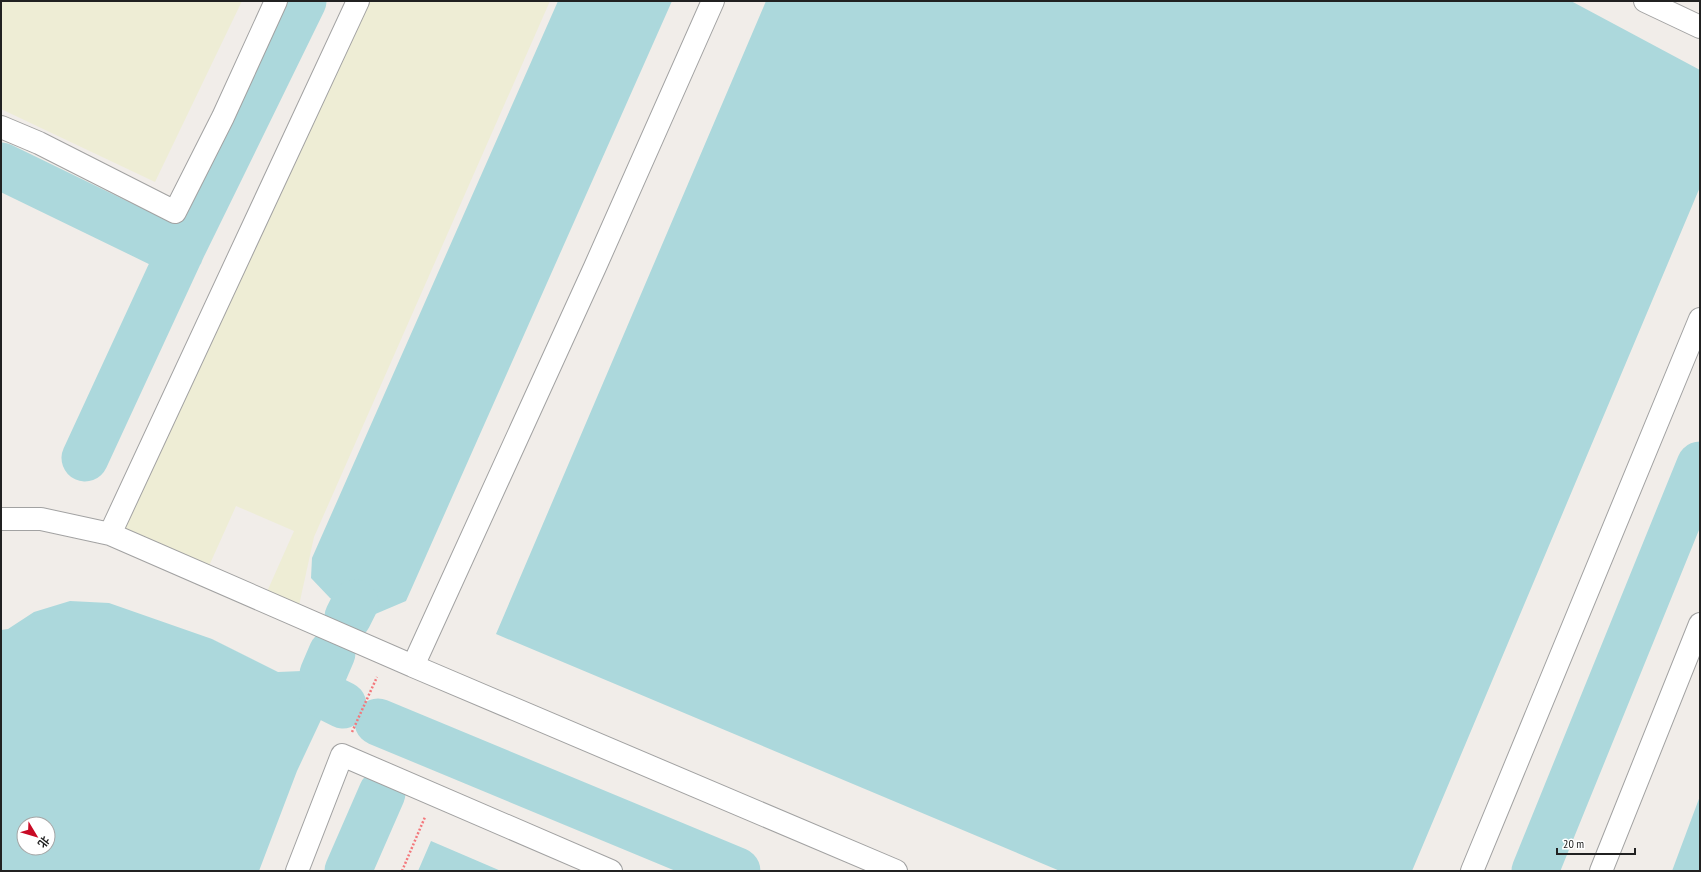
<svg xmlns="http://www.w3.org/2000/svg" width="1701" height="872" font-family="'PT Sans Narrow','Noto Sans SC',sans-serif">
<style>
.farmland{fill:#eeedd5}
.water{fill:#acd8dc;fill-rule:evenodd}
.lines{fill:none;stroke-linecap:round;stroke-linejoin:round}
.river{stroke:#acd8dc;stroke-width:47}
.minor-casing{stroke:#a2a2a2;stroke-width:24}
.path{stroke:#f3787c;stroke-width:2.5;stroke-dasharray:2 2;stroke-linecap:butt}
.minor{stroke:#fff;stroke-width:22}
</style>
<rect width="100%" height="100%" fill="#f1ede9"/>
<path class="farmland" d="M1,1H242L155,182L1,109Z
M370,1H550L314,537L298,610L266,594L294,531L236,506L209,566L119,528Z"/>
<path class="water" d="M558,1H672L406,601L373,615L350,611L330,598L311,578L312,558Z
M766,1H1571L1700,70V187L1412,871H1060L496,634Z
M70,601L109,603L212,639L278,672L302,671L317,666L342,675L297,771L259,871H1V630L8,629L34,612ZM24,824H48V848H24Z
M1700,796V871H1672Z
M431,841L501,871H418Z"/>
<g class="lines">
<path class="river" d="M1,166L180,253
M85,458L183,246L303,1
M348,617L355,603
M323,674L332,653
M323,695L343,705
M378,722L737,871
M348,871L382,793
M1535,871L1700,465"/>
<g class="minor-casing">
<path id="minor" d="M358,1L110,534L413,666L595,267L713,1
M1645,1L1700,27
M1,127L39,143L175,212L223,117L276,1
M1,519H41L110,534
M413,666L896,871
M297,871L342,755L611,871
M1472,871L1700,319
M1601,871L1700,624"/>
</g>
<path class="path" d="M352,732L377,677
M402,871L425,817"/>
<use href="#minor" class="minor"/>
</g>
<rect width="1701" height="872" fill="none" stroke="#212121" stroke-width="4"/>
<g transform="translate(36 836) rotate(128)"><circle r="19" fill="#ffffff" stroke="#a6a6a6"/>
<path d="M0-3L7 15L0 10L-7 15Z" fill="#c80a25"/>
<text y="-6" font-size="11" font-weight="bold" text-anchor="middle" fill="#212121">北</text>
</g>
<path d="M1557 848v6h78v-6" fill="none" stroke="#212121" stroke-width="2"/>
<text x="1563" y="848" font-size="12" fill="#212121" stroke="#ffffff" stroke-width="3" paint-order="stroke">20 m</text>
</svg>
